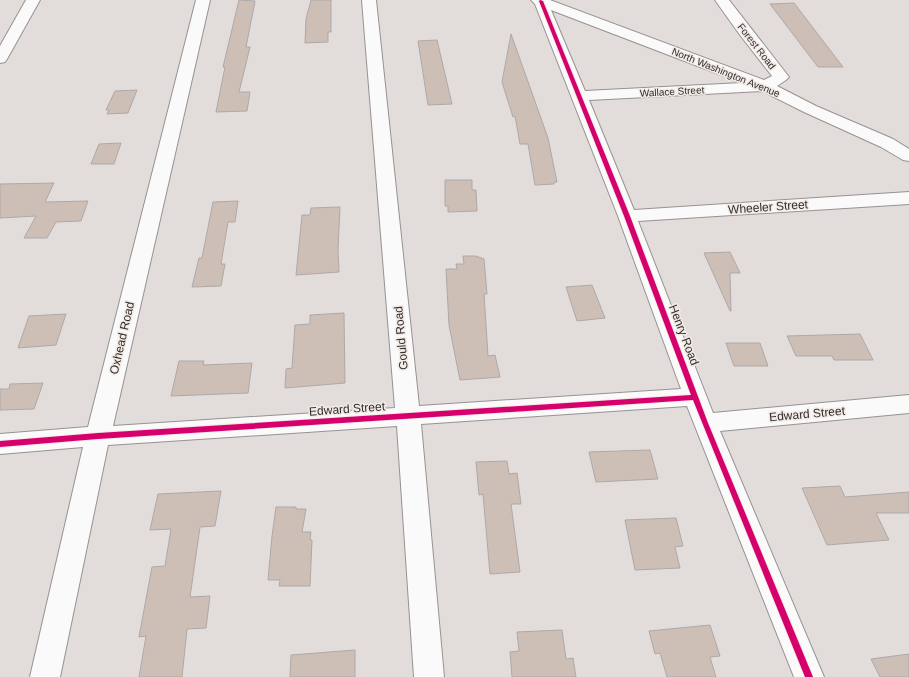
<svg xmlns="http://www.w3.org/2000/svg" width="909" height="677" font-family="Helvetica,sans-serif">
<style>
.building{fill:#cebfb6;stroke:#ada9a8}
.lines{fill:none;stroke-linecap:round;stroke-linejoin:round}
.minor-casing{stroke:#969291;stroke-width:2}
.minor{fill:#fbfafa;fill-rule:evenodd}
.cycleway-casing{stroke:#f2eae5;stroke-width:2}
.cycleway{fill:#d6006c;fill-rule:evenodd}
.labels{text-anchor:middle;stroke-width:3;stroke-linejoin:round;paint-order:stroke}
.far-street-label{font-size:10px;fill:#312e2c;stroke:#f2eae5}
.street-label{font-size:12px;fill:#312e2c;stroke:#f2eae5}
</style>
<rect width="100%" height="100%" fill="#e2dddb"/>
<path class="building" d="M239,0L255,1L246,47H250L239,92H250L247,111L216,112L225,67H223Z
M311,0H331V32H328V42L305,43L306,19Z
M794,3L843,67H818L770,4Z
M511,34L548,138L557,182H554V184L535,185L528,144H520L515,116L513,117L502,82Z
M437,40L452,104L428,105L418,41Z
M137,90L128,113L107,114L109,110H106L115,91Z
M121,143L114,164H91L99,144Z
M445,180H472V190H476L477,211L448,212V206H445Z
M54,183L45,202L88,201L81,221L56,222L47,238H24L36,216L0,218V184Z
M238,201L235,222H228L221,264H225L221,286L192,287L199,258H202L213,202Z
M340,207L338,250L339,272L296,275L302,215H310L311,208Z
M730,252L740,273H730L731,311H730L704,253Z
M463,256H476L484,259L487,294H484L488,356L495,355L500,377L460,380L449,325L446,269H457L456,264H464Z
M592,285L605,318L577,321L566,287Z
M344,313L345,383L285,388L286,369L292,368L295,325L310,324V315Z
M66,314L56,345L18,348L29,316Z
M860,334L873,360H834L832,356H796L787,336Z
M726,343H760L768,366H734Z
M179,361H204L203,365L252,363L248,393L171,396Z
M43,383L34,409L0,410V389H9L10,384Z
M650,450L658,479L596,482L589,452Z
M507,461L509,474L517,473L521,504H511L520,572L490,574L483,494L479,495L476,462Z
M840,486L845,497L909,492V513H876L889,540L827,545L802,488Z
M221,491L215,526L200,527L190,597L210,596L206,628L187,629L182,677H139L146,636L139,637L152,567L165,566L171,529L150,530L158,494Z
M276,507H296V509H306L302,532H311L310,540H312L310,586H279L280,580H268L272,536Z
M676,518L683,546L675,547L680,568L635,570L625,520Z
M710,625L720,656L710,657L716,677H667L660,653L655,654L649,631Z
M562,630L566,659L573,658L576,677H512L510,652L519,651L517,632Z
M355,650V677H290L291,655Z
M909,654V677H880L871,659Z"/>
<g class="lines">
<g class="minor-casing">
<path id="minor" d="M26,0H40L7,59L5,62L0,63V46Z
M196,0H210L113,426L395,408L362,0H376L419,406L681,389L618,216L535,4L531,0H550L764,80L772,76L740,35L715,0H729L789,77L786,80L777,86L816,106L893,139L909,149V161L903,160L881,147L804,112L762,91L589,100L634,210L909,192V204L638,221L713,413L909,395V413L720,431L824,677H794L687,406L421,424L444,677H414L397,426L108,445L60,677H30L83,447L0,454V434L88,427ZM551,10L742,83L585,91Z"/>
</g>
<use href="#minor" class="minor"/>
<g class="cycleway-casing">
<path id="cycleway" d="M540,0L543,1L630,216L708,423L813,677H805L693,400L98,439L0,447V441L98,433L691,395L624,216L539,1Z"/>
</g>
<use href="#cycleway" class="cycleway"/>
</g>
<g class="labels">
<g class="far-street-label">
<text transform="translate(757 46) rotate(52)" y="4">Forest Road</text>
<text transform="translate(726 72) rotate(22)" y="4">North Washington Avenue</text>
<text transform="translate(672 91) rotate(-3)" y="4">Wallace Street</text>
</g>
<g class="street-label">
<text transform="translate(768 207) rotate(-4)" y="4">Wheeler Street</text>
<text transform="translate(684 335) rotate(69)" y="4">Henry Road</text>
<text transform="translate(122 338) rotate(-77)" y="4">Oxhead Road</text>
<text transform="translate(401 338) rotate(-95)" y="4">Gould Road</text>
<text transform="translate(347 409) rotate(-4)" y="4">Edward Street</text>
<text transform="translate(807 414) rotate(-5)" y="4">Edward Street</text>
</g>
</g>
</svg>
